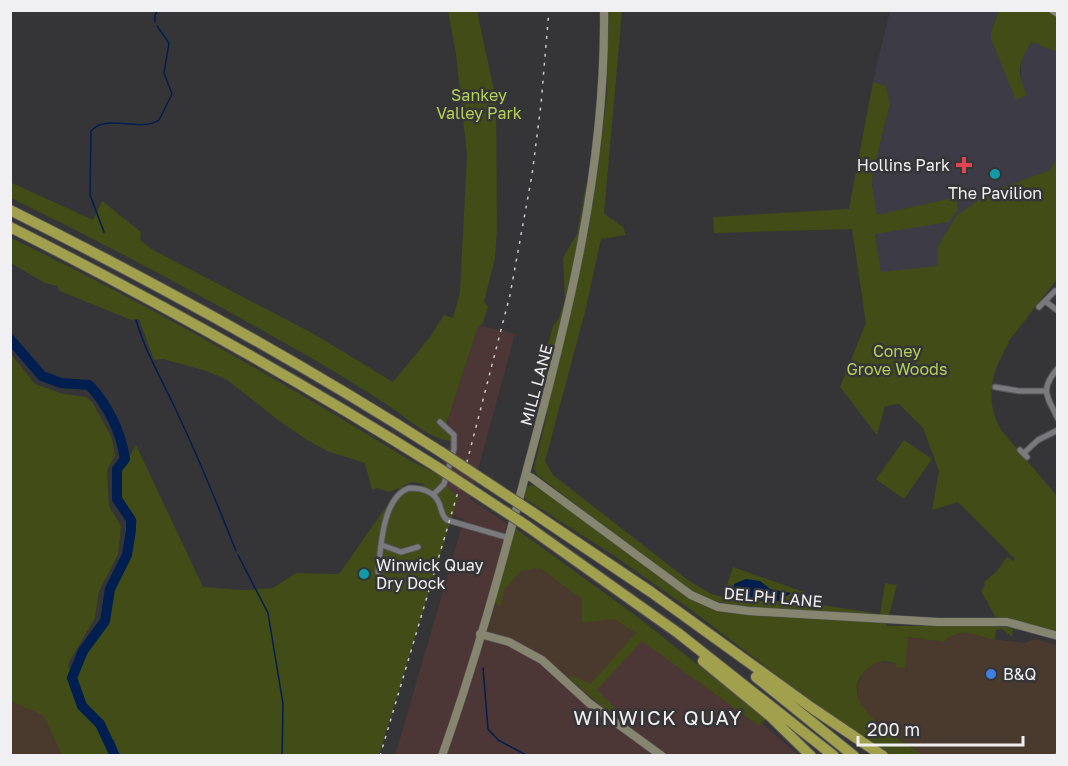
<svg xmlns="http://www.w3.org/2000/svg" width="1068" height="766" font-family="'Golos Text',sans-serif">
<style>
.commercial{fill:#493a2d}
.industrial{fill:#4c3736}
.built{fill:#3d3c46}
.green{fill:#414c17}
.water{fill:#001e50}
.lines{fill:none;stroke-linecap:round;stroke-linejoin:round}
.stream{stroke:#001e50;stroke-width:1.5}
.river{stroke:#001e50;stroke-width:10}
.street-casing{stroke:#545457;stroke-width:7}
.secondary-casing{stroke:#545457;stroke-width:9}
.highway-casing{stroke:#545457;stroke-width:12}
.street{stroke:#7a7a7e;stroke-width:5}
.secondary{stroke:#86856f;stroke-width:8}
.highway{stroke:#a1a04c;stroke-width:10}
.rail{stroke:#cacacd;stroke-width:1.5;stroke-dasharray:3 6;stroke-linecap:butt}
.highway-bridge-casing{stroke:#545457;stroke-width:12;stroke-linecap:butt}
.highway-bridge{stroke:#a1a04c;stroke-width:10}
.health-dot{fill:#e0444e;stroke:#353538;stroke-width:2}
.culture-dot{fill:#0f9aa8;stroke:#353538;stroke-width:2}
.shop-dot{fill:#3f7fe0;stroke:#353538;stroke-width:2}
.labels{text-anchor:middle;stroke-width:5;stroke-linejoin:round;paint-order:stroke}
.park-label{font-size:16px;fill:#b5d154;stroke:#353538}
.poi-label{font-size:16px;fill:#f0f0f2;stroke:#353538;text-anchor:start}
.street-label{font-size:16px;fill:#f0f0f2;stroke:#353538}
.quarter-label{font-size:20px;letter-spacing:1.5px;fill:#f0f0f2;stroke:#353538}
</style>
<rect width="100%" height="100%" fill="#353538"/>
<!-- commercial -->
<path class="commercial" d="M517 534 645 629 584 698 486 634Z
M970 632 984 638 1025 643 1034 639 1057 645V755H923L868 716 859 703 857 687 862 674 873 664 880 662 897 663 896 667 908 637 945 642 946 639 953 634Z
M10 701 45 715 64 755H11Z"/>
<!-- industrial -->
<path class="industrial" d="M479 325 515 334 470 499 508 524 503 539 514 542 486 634 521 647 584 697 645 629 756 718 798 755 395 756 464 519 444 512 434 492 450 444 448 417Z"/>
<!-- built -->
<path class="built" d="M890 11H999L991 31V39L1015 94 1021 83V57L1033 42 1057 52V161H1056L1050 170 990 192 941 310 887 318 875 234 877 215 872 185 873 172 890 103 886 86 873 82Z"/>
<!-- green -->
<path class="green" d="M448 11H477L496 100 497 229 495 258 484 302 488 307 483 323 478 327 446 425 452 430V441C428 439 409 419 389 406 367 391 343 377 320 363 219 305 116 249 11 198L10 182 93 220 102 201 141 232 140 240 153 250 314 334 393 382 430 337 444 315 453 318 460 292 467 155 456 54Z
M608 11H622L604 214 623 227 626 235 601 239 585 312 545 461 553 475 688 580 711 594 723 597 733 567 804 592 796 601 880 614 885 583 897 585 886 626H997L1013 628 1012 637 1002 629 996 630 995 640C975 637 967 626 946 639L945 642 908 637 905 667 896 668V663C885 660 875 661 866 670 832 703 900 739 923 755H891L836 720 694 612 613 555 524 498 527 486 535 485 552 495 692 599 711 608 733 612 728 604 706 599 681 584 537 475 534 468 547 415 544 397 557 352 547 349 553 326 559 318 565 299 563 258 577 234 586 184 597 174 607 95Z
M999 11H1048L1057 18V52L1032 42C1018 62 1016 72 1027 95L1016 100 991 39V31Z
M873 82 886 86 890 103 873 172 872 185 877 215 956 197 958 210 948 222 875 234 881 272 938 266 937 248 956 216 990 192 1050 170 1056 160 1057 161V279L1008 342 1009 343C991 371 984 400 1001 430L1057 496V633L996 618 981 591 985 585 984 582 997 571 1007 557 1013 561 1015 559 958 502 932 510 939 471 923 428 899 404 885 406 877 435 840 387 866 323 852 229 714 233 713 217 849 209Z
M11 238C148 304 281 381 411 461 421 467 433 471 444 477V484L458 497 379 755H119L114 739 108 746 110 751H116L117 755H62L44 716 11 701 10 353 35 384 63 394 86 397 92 402 112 438 115 456 107 470 109 506 121 526 118 555 99 591 95 618 68 664 74 690 98 728 107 727 86 703 76 678 89 649 108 623 114 588 131 556 137 521 121 498 122 469 136 445 203 587 243 590 273 588 296 573 339 574 400 487 426 485C408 478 404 487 389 492L377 488 372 490 365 463 327 451 309 441 282 423 226 379 206 371 163 359 154 360 139 319 131 320 60 291 57 286 45 283 11 263Z
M904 440 932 459 904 499 876 479Z
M515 528 639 618 766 719 759 726 642 641 597 690 615 708 610 713 569 678 571 675 590 684 636 633 614 619 582 623V599L540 568 521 571 504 590 500 607 495 602Z"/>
<!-- water -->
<path class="water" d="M746 579 760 581 770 589 791 593 779 601 741 600 733 592 734 584Z"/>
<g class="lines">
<!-- stream -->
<path class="stream" d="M155 22V15L158 10
M104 232 90 195 91 131C107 113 140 133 159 120L172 94 164 73 169 43 157 26
M136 320C145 351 161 378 175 408 197 454 217 503 236 551
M238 555 268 613 283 704 282 756
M483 668 488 729 498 740 528 756"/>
<!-- river -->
<path class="river" d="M10 339 42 376 61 383 89 385C108 405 121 432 125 459L117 469V499L131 520V530L127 555 110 589 105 621 83 651 72 678 82 706 100 724 115 756"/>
<!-- street casing -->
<g class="street-casing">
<path id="street" d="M1045 301 1058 311
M1039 307 1055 291
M1058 368C1039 390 1047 396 1058 419
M995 387 1019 391H1045
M1020 450 1027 457
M1024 453 1038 440 1058 430
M433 495 444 484 454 449V435L440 422
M382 545 401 552 418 547
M378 572C381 547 382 498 409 488 420 488 434 491 439 503 442 510 441 515 447 520L509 538
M1057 756 1058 755"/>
</g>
<!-- secondary casing -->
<g class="secondary-casing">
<path id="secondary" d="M1053 10 1058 13
M526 475 532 478 691 595 718 607 749 611 938 622H1007L1058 636
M480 634 509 642 542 660 589 703 662 756
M442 756C475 663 501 568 526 473 567 322 606 169 604 10"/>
</g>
<!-- highway casing -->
<g class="highway-casing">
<path id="highway" d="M10 210C158 284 302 363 441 452
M10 227C157 301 298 380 437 467
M532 512 651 592 812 708 883 756
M527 526 678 633 834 756
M703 661 770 716 811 756
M756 677 854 756"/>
</g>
<!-- street -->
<use href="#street" class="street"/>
<!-- secondary -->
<use href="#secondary" class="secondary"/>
<!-- highway -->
<use href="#highway" class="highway"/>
<!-- rail -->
<path class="rail" d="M380 756 468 458 510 295 532 175 541 104 549 10"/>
<!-- highway-bridge casing -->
<g class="highway-bridge-casing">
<path id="highway-bridge" d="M441 452 532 512
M437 467 527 526"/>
</g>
<!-- highway-bridge -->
<use href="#highway-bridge" class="highway-bridge"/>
</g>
<!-- markers -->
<path class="health-dot" d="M961 156h6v6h6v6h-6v6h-6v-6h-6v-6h6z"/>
<g class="culture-dot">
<circle cx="995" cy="174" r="6"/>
<circle cx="364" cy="574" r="6"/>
</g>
<circle class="shop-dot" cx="991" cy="674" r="6"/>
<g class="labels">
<!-- park labels -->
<g class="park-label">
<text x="479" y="101">Sankey<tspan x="479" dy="18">Valley Park</tspan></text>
<text x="897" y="357">Coney<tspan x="897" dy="18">Grove Woods</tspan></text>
</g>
<!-- poi labels -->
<g class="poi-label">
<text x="950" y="171" text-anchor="end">Hollins Park</text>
<text x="995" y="199" text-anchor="middle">The Pavilion</text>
<text x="376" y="571">Winwick Quay<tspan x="376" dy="18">Dry Dock</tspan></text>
<text x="1003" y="680">B&amp;Q</text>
</g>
<!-- street labels -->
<g class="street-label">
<text transform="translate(536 385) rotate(-75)" y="6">MILL LANE</text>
<text transform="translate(773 597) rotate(5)" y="6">DELPH LANE</text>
</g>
<!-- quarter labels -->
<g class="quarter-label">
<text x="658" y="725">WINWICK QUAY</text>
</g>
</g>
<!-- border -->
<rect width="1068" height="766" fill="none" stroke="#f0f0f2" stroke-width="24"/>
<!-- scale -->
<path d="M858 736v9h165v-9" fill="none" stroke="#f0f0f2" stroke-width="3"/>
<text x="867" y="736" font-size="18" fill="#f0f0f2" stroke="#353538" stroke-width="4.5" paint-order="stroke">200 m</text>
</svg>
